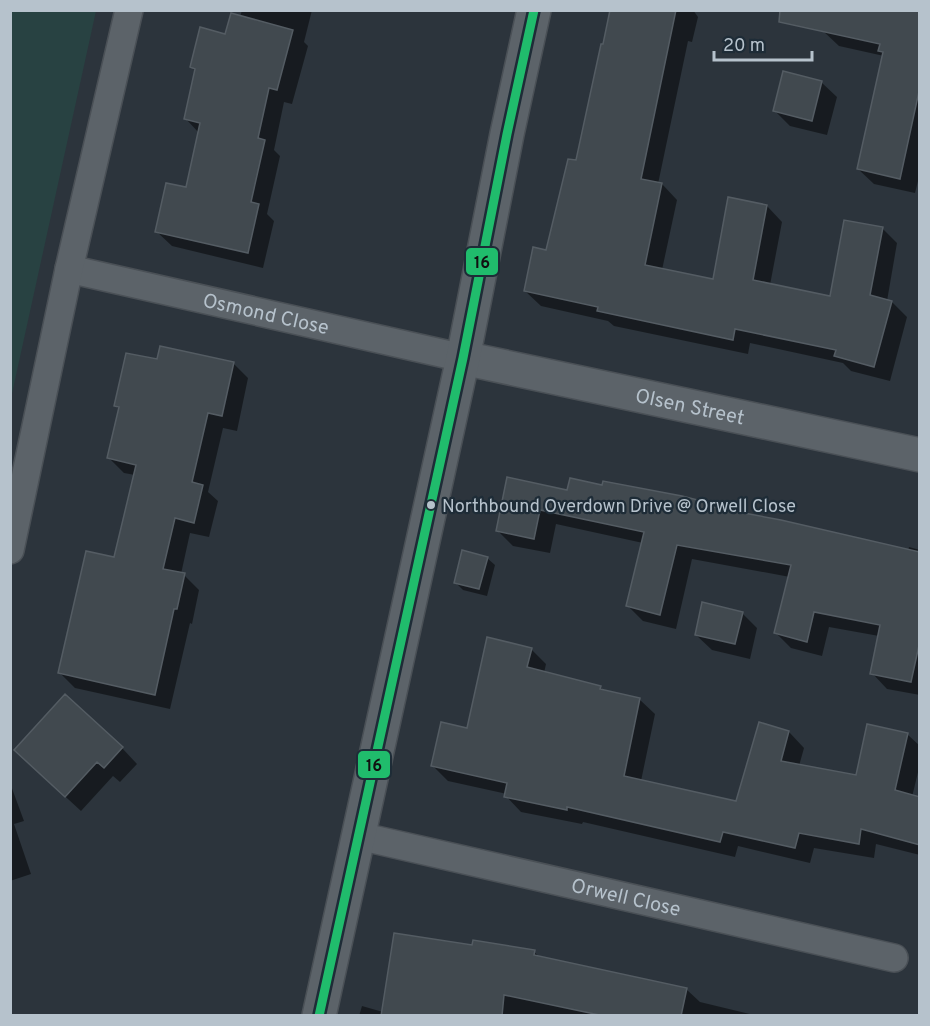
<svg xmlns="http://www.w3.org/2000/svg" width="930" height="1026" font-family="Overpass,sans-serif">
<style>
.green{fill:#284242}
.shadow{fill:#0007}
.building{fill:#41494f;stroke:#545c63;stroke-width:1.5}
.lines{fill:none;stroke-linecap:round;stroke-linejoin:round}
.minor-casing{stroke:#4a5056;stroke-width:30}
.tertiary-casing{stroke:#4a5056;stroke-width:36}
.minor{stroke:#5c6369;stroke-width:27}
.tertiary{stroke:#5c6369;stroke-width:33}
.bus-1-casing{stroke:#1e2c37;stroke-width:14}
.bus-1{stroke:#20bc6c;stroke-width:9}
.bus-dot{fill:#b6c2cc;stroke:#1e2c37;stroke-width:2}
.labels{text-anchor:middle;stroke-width:4.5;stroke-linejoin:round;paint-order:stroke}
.bus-label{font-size:18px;fill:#b6c2cc;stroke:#1e2c37;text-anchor:start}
.street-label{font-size:20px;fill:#b6c2cc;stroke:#1e2c37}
.line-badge{stroke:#1e2c37;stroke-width:2}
.pale-badge-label{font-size:16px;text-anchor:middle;font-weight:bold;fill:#111}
</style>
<rect width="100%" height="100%" fill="#2c343c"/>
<!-- green -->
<path class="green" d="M11 10 96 11 11 398 10 11Z"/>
<!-- shadow -->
<path class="shadow" d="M242 10H312L304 42 308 46 292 104 284 102 274 150 280 156 267 214 274 221 263 268 172 246 156 231 187 189 199 133 186 119 196 72 191 67 226 36 240 17Z
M612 10H693L698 17 692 42 688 41 658 184H662L677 200 662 270 714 281 767 206 782 222 770 285 832 298 882 228 897 243 887 301 892 302 907 317 890 381 851 371 843 363 750 343 748 354 614 326 608 321 541 306 525 291 547 252 577 162Z
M920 10V173L915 193 874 184 858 169 884 56 839 46 823 31Z
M821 82 837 97 827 135 790 126 775 111Z
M158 361 233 363 248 378 237 431 223 428 208 492 218 501 209 537 190 533 181 574 184 575 199 590 192 624 190 623 170 709 75 688 60 673 115 559 135 475 124 473 109 458 120 410 116 406Z
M568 492 712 506 716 509 908 551 909 547 920 550V695L887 689 872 673 879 636 829 627 822 656 791 648 776 633 790 577 692 559 676 629 643 621 628 606 643 543 556 524 550 553 513 546 498 531Z
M487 558 495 565 487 596 463 590 455 582Z
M742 613 757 628 750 659 712 650 696 635Z
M531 649 546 664 544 673 600 687 604 691 639 699 655 714 641 781 737 803 789 732 804 748 799 766 857 777 907 734 920 746V764L912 797 920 799V855L876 844 874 858 814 848 810 863 738 846 735 857 583 822 582 824 521 812 506 796 507 794 448 781 433 766 468 730Z
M122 748 137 764 120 782 113 776 81 811 31 765Z
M10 783 24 821 14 824 31 874 10 881Z
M473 947 534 952 541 958 686 989 700 1002 758 1016H359L362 1006 383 1012Z"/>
<!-- building -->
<path class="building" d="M610 10H676L641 179 662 183 645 265 713 279 728 197 767 205 753 280 830 296 844 220 883 227 870 295 892 301 874 367 834 356 836 350 735 329 733 340 597 311 598 307 524 291 533 247 546 250 568 159 576 160 601 44H603Z
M780 10H920V87L900 179 857 169 883 52 878 51 880 44 779 22Z
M231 13 293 30 277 90 269 88 258 138 265 140 251 202 259 204 248 253 155 232 166 183 186 187 200 123 184 119 195 69 190 67 200 27 225 34Z
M783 71 822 81 812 121 773 111Z
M160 346 234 362 222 416 208 413 192 482 203 485 194 523 175 518 163 569 185 573 177 609H174L155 695 58 673 86 551 114 557 136 465 107 458 119 407 114 406 126 353 157 359Z
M507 477 567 490 570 478 602 485 603 481 682 496 713 504 712 507 781 520 920 552V641L911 682 870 674 880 625 814 612 807 642 774 633 791 565 677 545 660 615 626 606 644 532 540 510 534 539 496 531Z
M462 550 488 557 479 589 454 583Z
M702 602 743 612 735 644 695 635Z
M487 637 532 648 527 667 601 686 600 689 640 698 624 776 736 801 759 722 789 731 781 761 856 775 867 724 908 733 895 790 920 797V845L861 829 859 844 799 833 795 848 723 832 720 842 567 807V810L504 797 507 783 431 766 441 722 467 728Z
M65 694 123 747 104 768 97 762 65 797 14 750Z
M394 933 472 945 473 940 535 950 534 955 687 988 681 1016H604L504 995 502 1016H381Z"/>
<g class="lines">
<!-- minor casing -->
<g class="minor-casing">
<g id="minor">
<path id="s1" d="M69 269 463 358"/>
<path d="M10 550 69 269 129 10"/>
<path id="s2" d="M359 836 894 958"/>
</g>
</g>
<!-- tertiary casing -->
<g class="tertiary-casing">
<g id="tertiary">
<path id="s3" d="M463 358 920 455"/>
<path d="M319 1016 463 358 507 134 534 10"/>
</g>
</g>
<!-- minor -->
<use href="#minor" class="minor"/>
<!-- tertiary -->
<use href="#tertiary" class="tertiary"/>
<!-- bus-1 casing -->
<g class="bus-1-casing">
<path id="bus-1" d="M319 1016 463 358 507 134 534 10"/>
</g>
<!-- bus-1 -->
<use href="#bus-1" class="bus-1"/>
</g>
<!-- markers -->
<circle class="bus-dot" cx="431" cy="505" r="5"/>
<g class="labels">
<!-- bus labels -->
<g class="bus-label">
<text x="442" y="512">Northbound Overdown Drive @ Orwell Close</text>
</g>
<!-- street labels -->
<g class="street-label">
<text dy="7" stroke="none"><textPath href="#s1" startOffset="202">Osmond Close</textPath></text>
<text dy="7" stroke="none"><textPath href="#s3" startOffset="232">Olsen Street</textPath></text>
<text dy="7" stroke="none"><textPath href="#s2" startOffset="274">Orwell Close</textPath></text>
</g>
</g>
<g class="line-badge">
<rect x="465" y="247" width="34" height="29" rx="6" fill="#20bc6c"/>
<rect x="357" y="750" width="34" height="29" rx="6" fill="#20bc6c"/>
</g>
<g class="pale-badge-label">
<text x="482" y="268">16</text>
<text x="374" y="771">16</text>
</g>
<!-- border -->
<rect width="930" height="1026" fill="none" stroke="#b6c2cc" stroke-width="24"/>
<!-- scale -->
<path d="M714 51v9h98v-9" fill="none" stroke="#b6c2cc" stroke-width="3"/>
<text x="723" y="51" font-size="18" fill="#b6c2cc" stroke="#1e2c37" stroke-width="4.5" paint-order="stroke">20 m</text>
</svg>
